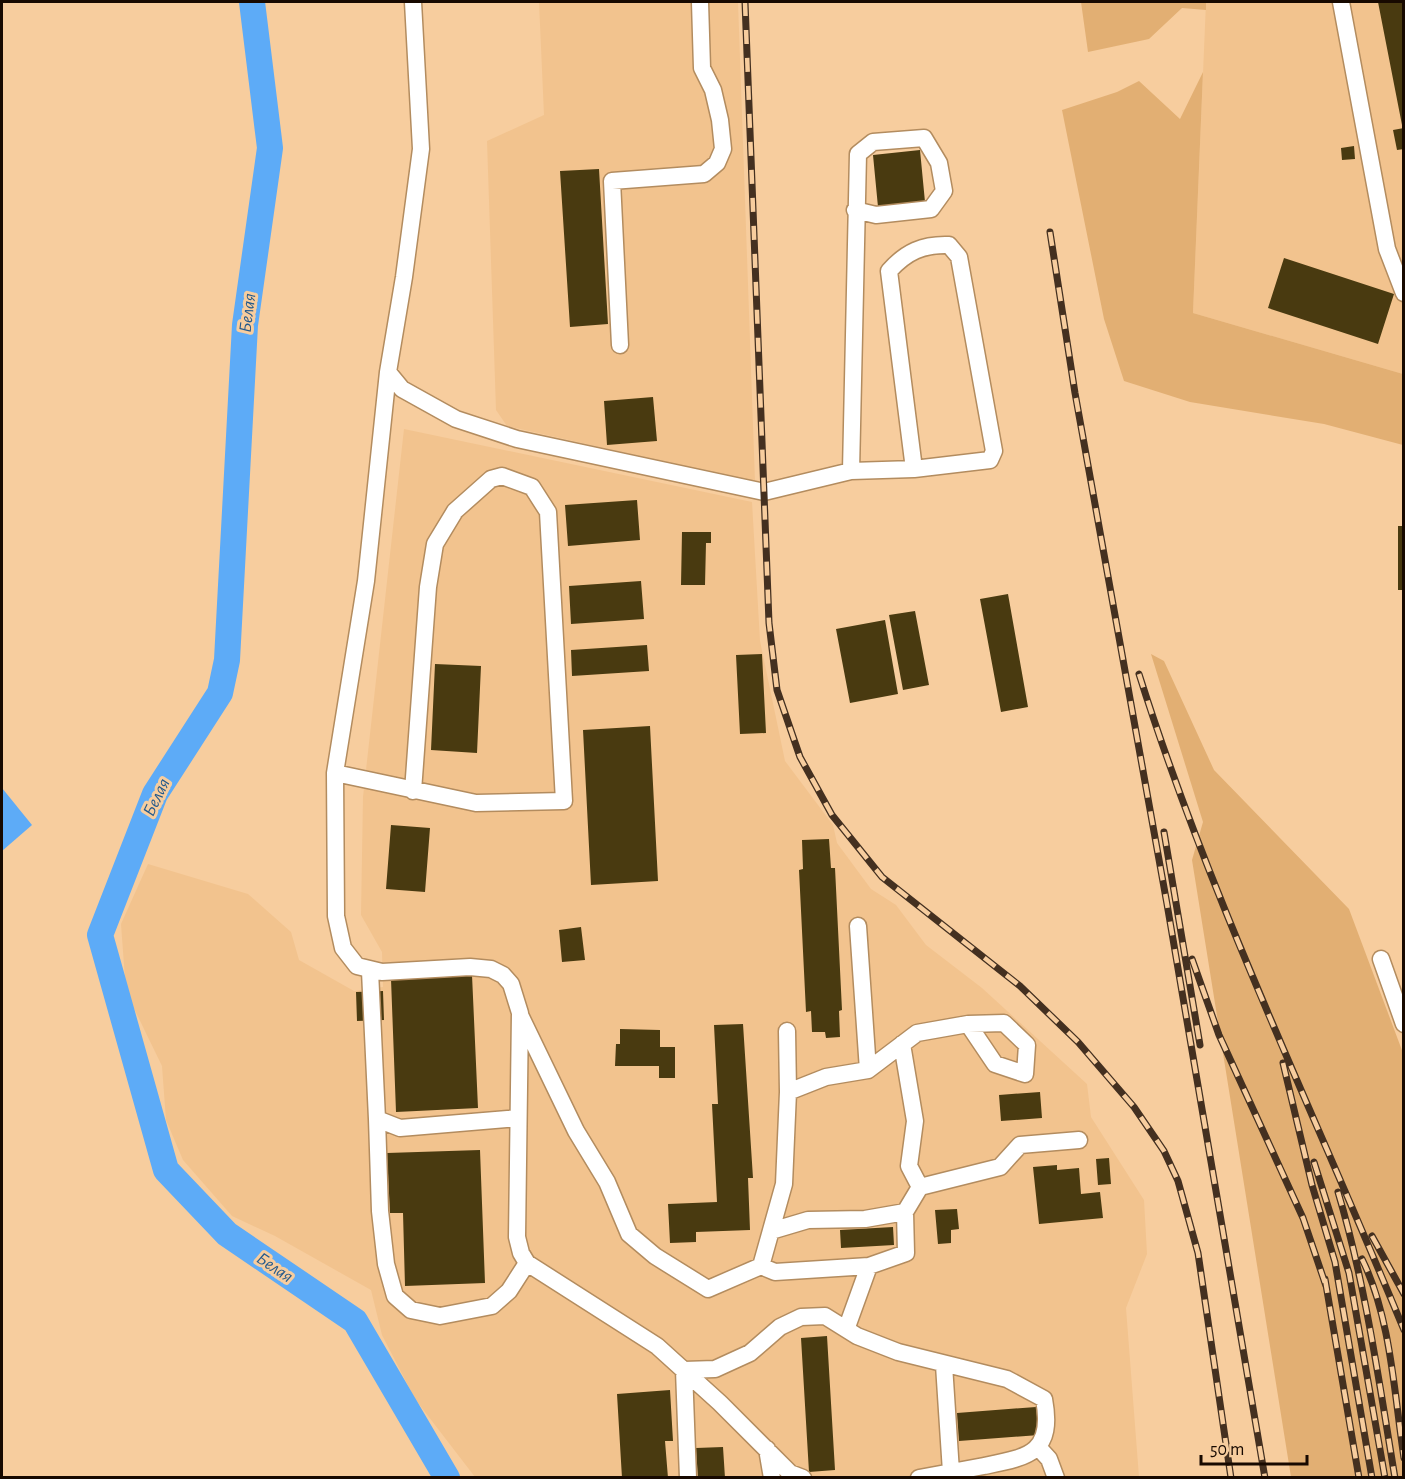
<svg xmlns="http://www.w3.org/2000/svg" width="1405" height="1479" font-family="'Alegreya Sans',sans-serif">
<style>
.built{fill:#f2c38e}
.green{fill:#e2af73}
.water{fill:#5dabf7}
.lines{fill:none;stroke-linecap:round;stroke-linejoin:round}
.river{stroke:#5dabf7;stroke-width:26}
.building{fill:#493a10}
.minor-casing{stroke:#b38c5f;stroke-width:19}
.minor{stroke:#fff;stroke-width:16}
.rail-casing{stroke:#443020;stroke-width:7}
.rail{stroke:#f7cd9e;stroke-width:4.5;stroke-dasharray:14;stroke-linecap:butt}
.labels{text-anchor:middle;stroke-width:6;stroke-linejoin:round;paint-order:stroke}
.water-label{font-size:18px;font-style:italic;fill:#24598b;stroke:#f7cd9e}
</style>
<rect width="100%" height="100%" fill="#f7cd9e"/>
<!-- built -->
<path class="built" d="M539 2H738L755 482 507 426 496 410 487 141 544 115Z
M1206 2H1403V374L1193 313Z
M404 429 752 502 760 641 785 761 833 825 837 843 871 889 896 905 926 945 982 988 1087 1084 1091 1117 1144 1200 1147 1254 1126 1308 1139 1477H475L415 1399 382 1335 371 1290 275 1236 232 1216 183 1160 166 1120 162 1066 126 992 121 924 148 864 248 894 291 932 299 960 354 991 383 987 382 952 361 915 363 797Z"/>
<!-- green -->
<path class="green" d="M1081 2H1206V10L1182 8 1149 39 1088 52Z
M1203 72 1193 313 1403 374V445L1324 424 1190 402 1124 381 1104 319 1062 110 1117 92 1139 81 1180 119Z
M1151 654 1164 661 1214 770 1349 909 1403 1053V1477H1291L1192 860 1203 822Z"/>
<!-- water -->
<path class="water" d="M2 788 32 825 2 851Z"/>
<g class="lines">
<!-- river -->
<path class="river" d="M252 2 270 148 245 325 227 660 220 693 155 794 100 935 166 1170 227 1234 355 1321 447 1478"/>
</g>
<!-- building -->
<path class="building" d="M1378 2H1404V125H1402Z
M1404 128V149L1397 150 1393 130Z
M1354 146 1355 159 1342 160 1341 148Z
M920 150 925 202 878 207 873 155Z
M599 169 608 324 570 327 560 171Z
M1284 258 1394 294 1378 344 1268 308Z
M653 397 657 441 607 445 604 401Z
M637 500 640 540 568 546 565 505Z
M1398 526H1404V590H1398Z
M682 532H711V543H706L705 585H681Z
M641 581 644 619 571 624 569 586Z
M1008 594 1028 707 1001 712 980 599Z
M915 611 929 685 903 690 889 615Z
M885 620 898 694 850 703 836 629Z
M647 645 649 671 572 676 571 650Z
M762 654 766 733 740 734 736 655Z
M435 664 481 666 477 753 431 750Z
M650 726 658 881 591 885 583 730Z
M391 825 430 828 425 892 386 889Z
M829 839 831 868H835L842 1010 839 1011 840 1037 826 1038 825 1032H812L811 1011 806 1012 799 870 803 869 802 840Z
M581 927 585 960 562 962 559 930Z
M472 975 478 1108 396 1112 391 979Z
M383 991 384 1020 357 1021 356 992Z
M743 1024 753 1178H748L750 1230 696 1232V1242L670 1243 668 1204 717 1202 712 1104H718L714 1025Z
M620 1029 660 1030V1047H675V1078H659V1066H615L616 1044H620Z
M1040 1092 1042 1118 1001 1121 999 1095Z
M480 1150 485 1283 405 1286 403 1213H390L387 1153Z
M1109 1158 1111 1184 1098 1185 1096 1159Z
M1057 1165V1170L1079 1168 1081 1194 1100 1192 1103 1218 1039 1224 1033 1167Z
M957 1209 959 1229 951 1230V1243L938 1244 935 1210Z
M893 1227 894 1245 841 1248 840 1230Z
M827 1336 835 1470 809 1472 801 1338Z
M670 1390 673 1441H665L668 1478H622L617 1394Z
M1036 1407 1039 1435 959 1441 957 1413Z
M723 1447 725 1478H698L696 1448Z"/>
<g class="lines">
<!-- minor casing -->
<g class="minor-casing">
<path id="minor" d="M413 2 421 149 404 277 388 372 366 581 335 773 336 916 343 948 357 966 382 972 470 967 491 969 503 975 511 984 520 1013 517 1237 521 1253 527 1263 657 1346 720 1403 790 1473 803 1478
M1341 2 1387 249 1404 293
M620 345 612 181 704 174 717 163 723 149 720 120 713 90 702 68 700 2
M388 372 402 389 456 419 517 439 764 492 851 471 914 469 990 460 994 451 959 257 949 245C923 244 906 252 889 271L914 469
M851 471 858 154 873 142 924 138 939 163 944 191 931 209 876 215 855 210
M335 773 476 803 564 801 548 512 532 487 502 476 491 479 455 511 435 544 428 587 413 791
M858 926 868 1070
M1381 959 1404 1024
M370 971 377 1119 400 1128 518 1118
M521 1017 576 1131 607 1182 629 1234 655 1256 708 1289 761 1266 784 1184 788 1092 787 1031
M902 1044 915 1121 909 1166 920 1187
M788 1092 826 1077 868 1070 917 1033 968 1024 1004 1023 1027 1045 1025 1074 995 1064 968 1024
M377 1119 380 1211 386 1264 395 1296 411 1310 440 1316 492 1306 509 1291 527 1263
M771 1231 808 1220 865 1219 905 1212 920 1187 1000 1167 1020 1145 1079 1140
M761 1266 775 1272 869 1266 906 1253 905 1212
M847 1327 869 1266
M944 1365 951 1472
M684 1370 715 1369 750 1353 780 1327 801 1317 825 1316 857 1336 898 1352 1007 1379 1044 1399C1054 1453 1029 1457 984 1466 962 1470 941 1474 919 1478
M684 1370 688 1478
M1038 1447 1049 1459 1056 1478
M767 1449 772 1478"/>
</g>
<!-- minor -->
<use href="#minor" class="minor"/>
<!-- rail casing -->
<g class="rail-casing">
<path id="rail" d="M745 2 769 623 777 690 800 757 832 815 882 877 1020 986 1078 1042 1134 1107 1164 1151 1178 1181 1198 1253 1231 1478
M1050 232 1075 393 1167 904 1265 1478
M1139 674C1210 899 1314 1112 1404 1330
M1164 832 1200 1045
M1192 959 1219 1035 1303 1218 1326 1286
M1283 1063 1312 1185 1335 1262 1372 1478
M1314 1162 1349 1273 1385 1478
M1338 1192C1366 1286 1379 1382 1395 1478
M1372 1236 1404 1294
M1362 1259C1391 1318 1394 1393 1404 1458
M1325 1279 1359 1478"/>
</g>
<!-- rail -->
<use href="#rail" class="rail"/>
</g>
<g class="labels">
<!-- water labels -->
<g class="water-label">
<text transform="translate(247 313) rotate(-83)" y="6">Белая</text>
<text transform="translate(156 797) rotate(-64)" y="6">Белая</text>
<text transform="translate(275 1267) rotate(34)" y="6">Белая</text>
</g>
</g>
<!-- border -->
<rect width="1405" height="1479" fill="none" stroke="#170900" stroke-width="6"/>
<!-- scale -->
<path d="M1201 1455v9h106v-9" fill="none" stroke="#170900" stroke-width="3"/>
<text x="1210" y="1455" font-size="18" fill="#170900" stroke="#f7cd9e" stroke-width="4.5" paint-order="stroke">50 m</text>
</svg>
